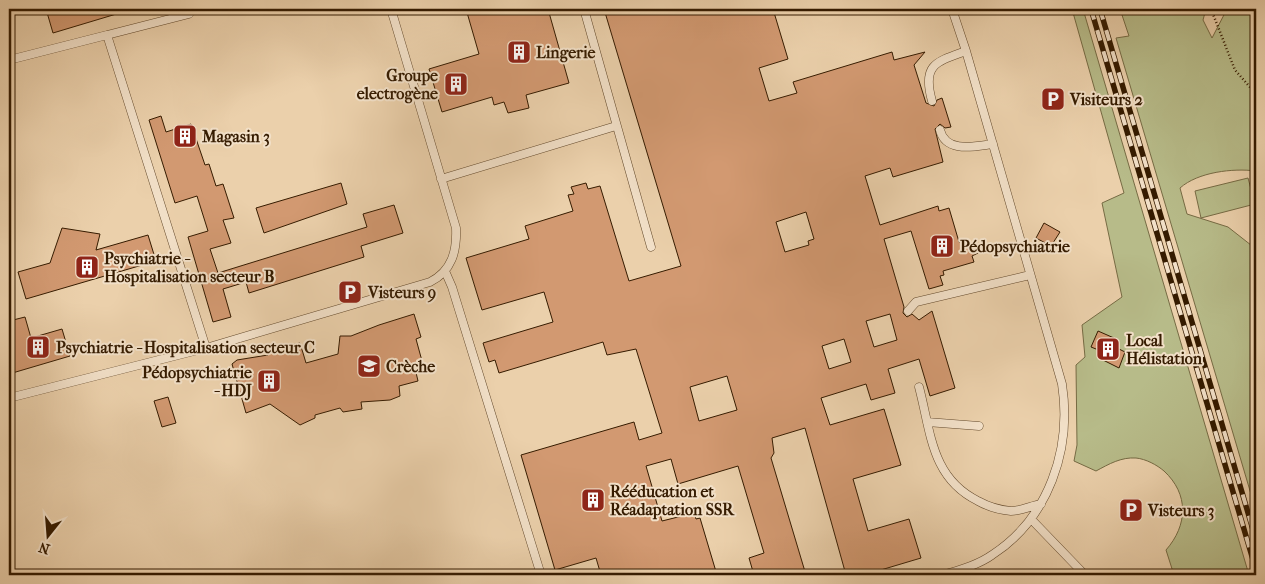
<svg xmlns="http://www.w3.org/2000/svg" width="1265" height="584" font-family="'IM FELL French Canon',serif">
<style>
.green{fill:#b7bb89;stroke:#766b44}
.building{fill:#d29971;stroke:#351b00;fill-rule:evenodd}
.lines{fill:none;stroke-linecap:round;stroke-linejoin:round}
.service-casing{stroke:#62482b;stroke-width:9}
.path{stroke:#351b00;stroke-width:2.5;stroke-dasharray:1 2.5;stroke-linecap:butt}
.service{stroke:#f2e0c8;stroke-width:8}
.rail-casing{stroke:#351b00;stroke-width:5.5}
.rail{stroke:#f2e0c8;stroke-width:4;stroke-dasharray:11;stroke-linecap:butt}
.labels{text-anchor:middle;stroke-width:4;stroke-linejoin:round;paint-order:stroke}
.poi-label{font-size:16px;font-weight:bold;fill:#351b00;stroke:#f2e0c8;text-anchor:start}
</style>
<rect width="100%" height="100%" fill="#ebd0ab"/>
<filter id="stains"><feTurbulence type="fractalNoise" baseFrequency=".004" numOctaves="4"/><feColorMatrix values="0 0 0 0 .2 0 0 0 0 .09 0 0 0 0 .02 0 0 0 .5 -.17"/></filter>
<radialGradient id="worn" r=".72"><stop offset=".6" stop-color="#630" stop-opacity="0"/><stop offset="1" stop-color="#630" stop-opacity=".3"/></radialGradient>
<!-- green -->
<path class="green" d="M1072 9H1083L1249 575H1174L1166 550C1188 525 1189 494 1164 471 1157 465 1146 459 1136 458 1121 457 1109 464 1096 471L1074 461 1077 445 1076 365 1085 357 1082 325 1122 297 1102 203 1124 193Z
M1120 9H1206L1203 20 1212 38 1227 9H1256V171C1233 168 1198 172 1180 188L1187 214 1228 227 1256 249V511L1116 38 1129 36Z
M1248 178 1255 204 1201 218 1195 191Z"/>
<!-- building -->
<path class="building" d="M46 9H122L123 12 53 33Z
M466 9H548L569 83 526 95 529 108 508 113 504 102 494 105 492 97 442 112 429 69 479 54Z
M604 9H773L788 59 759 68 769 101 797 93 793 82 892 52 894 60 925 52 914 65 926 103 934 106 937 100 942 98 951 127 945 128 940 124 935 129 943 162 893 177 890 168 865 176 880 225 938 206 939 211 949 208 959 242 982 251 972 256 974 262 943 271 944 275 940 276 943 285 929 289 911 231 884 239 904 307 903 313 907 317 912 314 919 320 932 311 955 388 930 396 919 359 888 369 895 393 871 400 866 384 821 398 830 425 884 409 901 465 853 479 868 531 909 519 921 558 864 575H846L805 428 772 438 774 453 771 458 806 575H754L749 558 764 553 738 466 678 484 671 459 646 466 662 521 694 513 696 519 700 518 717 575H601L596 558 555 570 521 455 634 422 639 440 662 433 636 349 607 355 603 342 499 373 495 360 489 362 483 343 553 322 544 292 482 310 466 258 529 239 525 226 573 211 568 195 574 194 571 187 586 183 588 189 600 186 629 281 681 266ZM806 212 814 239 808 241 809 245 785 252 776 222ZM890 314 897 340 874 347 866 321ZM844 339 851 362 829 369 822 346ZM727 376 737 410 699 421 690 387Z
M161 116 166 132 191 124 205 165 209 164 216 186 223 184 234 218 223 220 231 243 210 249 218 273 367 227 363 214 394 205 403 233 361 246 364 257 249 293 246 282 223 289 231 317 213 322 188 237 208 231 197 196 175 203 149 120Z
M341 183 347 204 264 233 256 208Z
M1044 223 1060 232 1051 246 1036 238Z
M62 228 100 234 96 250 148 235 156 261 26 299 18 272 50 263Z
M414 314 421 337 416 339 422 361 414 364 418 381 399 386 400 396 390 400 361 402 362 409 343 412 340 408 315 415V418L300 425 270 404 246 413 232 364 237 360 268 355 267 352 276 348 300 343 306 363 338 354 340 336H351L379 325Z
M25 317 31 338 62 329 70 356 9 374V321Z
M1098 331 1114 338 1111 345 1125 352 1119 368 1103 360 1106 353 1091 347Z
M168 397 176 423 162 427 154 401Z"/>
<g class="lines">
<!-- service casing -->
<g class="service-casing">
<path id="service" d="M584 9 651 247
M189 14 107 35 206 348
M9 60 107 35
M932 101C922 65 935 62 966 51
M940 130C946 154 976 146 993 144
M441 179 616 126
M445 271 452 287 541 575
M908 311 916 302 1030 275
M919 387C931 432 931 478 978 501 987 506 999 510 1011 511 1020 511 1031 506 1041 504
M9 398 206 348 430 282C452 271 457 251 456 228L391 9
M927 422 979 426
M1031 519 1085 575
M943 575C959 570 978 565 992 555 1049 518 1072 449 1062 384L966 51 952 9"/>
</g>
<!-- path -->
<path class="path" d="M1211 9 1235 70 1256 94
M1256 140V142
M1252 211 1256 213"/>
<!-- service -->
<use href="#service" class="service"/>
<!-- rail casing -->
<g class="rail-casing">
<path id="rail" d="M1091 9 1256 570
M1100 9 1256 540"/>
</g>
<!-- rail -->
<use href="#rail" class="rail"/>
</g>
<!-- icons -->
<defs>
<g id="building-square" transform="scale(1.25)"><rect x="-9" y="-9" width="18" height="18" rx="4" fill="#8f2418" stroke="#f2e0c8"/><path d="M-4-6H4V6H1V3H-1V6H-4ZM-2.5-4.3h1.7v1.8h-1.7ZM.8-4.3h1.7v1.8H.8ZM-2.5-1h1.7V.8h-1.7ZM.8-1h1.7V.8H.8Z" fill="#fff"/></g>
<g id="parking-square" transform="scale(1.25)"><rect x="-9" y="-9" width="18" height="18" rx="4" fill="#8f2418" stroke="#f2e0c8"/><path d="M-3.5-5.5H1a3.5 3.5 0 0 1 0 7H-1V5.5H-3.5ZM-1-3.4V-.6H.8a1.4 1.4 0 0 0 0-2.8Z" fill="#fff"/></g>
<g id="school-square" transform="scale(1.25)"><rect x="-9" y="-9" width="18" height="18" rx="4" fill="#8f2418" stroke="#f2e0c8"/><path d="M0-5L7-2L0 1L-7-2ZM-4 1L0 2.5L4 1V4Q0 6-4 4Z" fill="#fff"/></g>
</defs>
<g fill-rule="evenodd">
<use href="#building-square" x="519" y="52"/>
<use href="#building-square" x="456" y="84"/>
<use href="#parking-square" x="1053" y="99"/>
<use href="#building-square" x="185" y="136"/>
<use href="#building-square" x="942" y="246"/>
<use href="#building-square" x="87" y="267"/>
<use href="#parking-square" x="350" y="292"/>
<use href="#building-square" x="38" y="347"/>
<use href="#building-square" x="1108" y="349"/>
<use href="#school-square" x="369" y="366"/>
<use href="#building-square" x="269" y="381"/>
<use href="#building-square" x="593" y="500"/>
<use href="#parking-square" x="1131" y="510"/>
</g>
<g class="labels">
<!-- poi labels -->
<g class="poi-label">
<text x="536" y="58">Lingerie</text>
<text x="438" y="81" text-anchor="end">Groupe<tspan x="438" dy="18">electrogène</tspan></text>
<text x="1070" y="105">Visiteurs 2</text>
<text x="202" y="142">Magasin 3</text>
<text x="960" y="252">Pédopsychiatrie</text>
<text x="104" y="264">Psychiatrie -<tspan x="104" dy="18">Hospitalisation secteur B</tspan></text>
<text x="368" y="298">Visteurs 9</text>
<text x="1126" y="346">Local<tspan x="1126" dy="18">Hélistation</tspan></text>
<text x="56" y="353">Psychiatrie - Hospitalisation secteur C</text>
<text x="386" y="372">Crèche</text>
<text x="252" y="378" text-anchor="end">Pédopsychiatrie<tspan x="252" dy="18">- HDJ</tspan></text>
<text x="610" y="497">Rééducation et<tspan x="610" dy="18">Réadaptation SSR</tspan></text>
<text x="1148" y="516">Visteurs 3</text>
</g>
</g>
<!-- margin -->
<rect width="1265" height="584" fill="none" stroke="#ebd0ab" stroke-width="30"/>
<rect x="10" y="10" width="1245" height="564" fill="none" stroke="#351b00" stroke-width="2.5"/>
<rect x="15" y="15" width="1235" height="554" fill="none" stroke="#351b00"/>
<!-- north arrow -->
<g transform="translate(48 536) rotate(197)" stroke="#f2e0c8" stroke-width="4" paint-order="stroke">
<path d="M0-4L9 19L0 12L-9 19Z" fill="#351b00"/>
<text y="-8" font-size="14" font-weight="bold" text-anchor="middle" fill="#351b00">N</text>
</g>
<rect width="100%" height="100%" filter="url(#stains)"/>
<rect width="100%" height="100%" fill="url(#worn)"/>
</svg>
